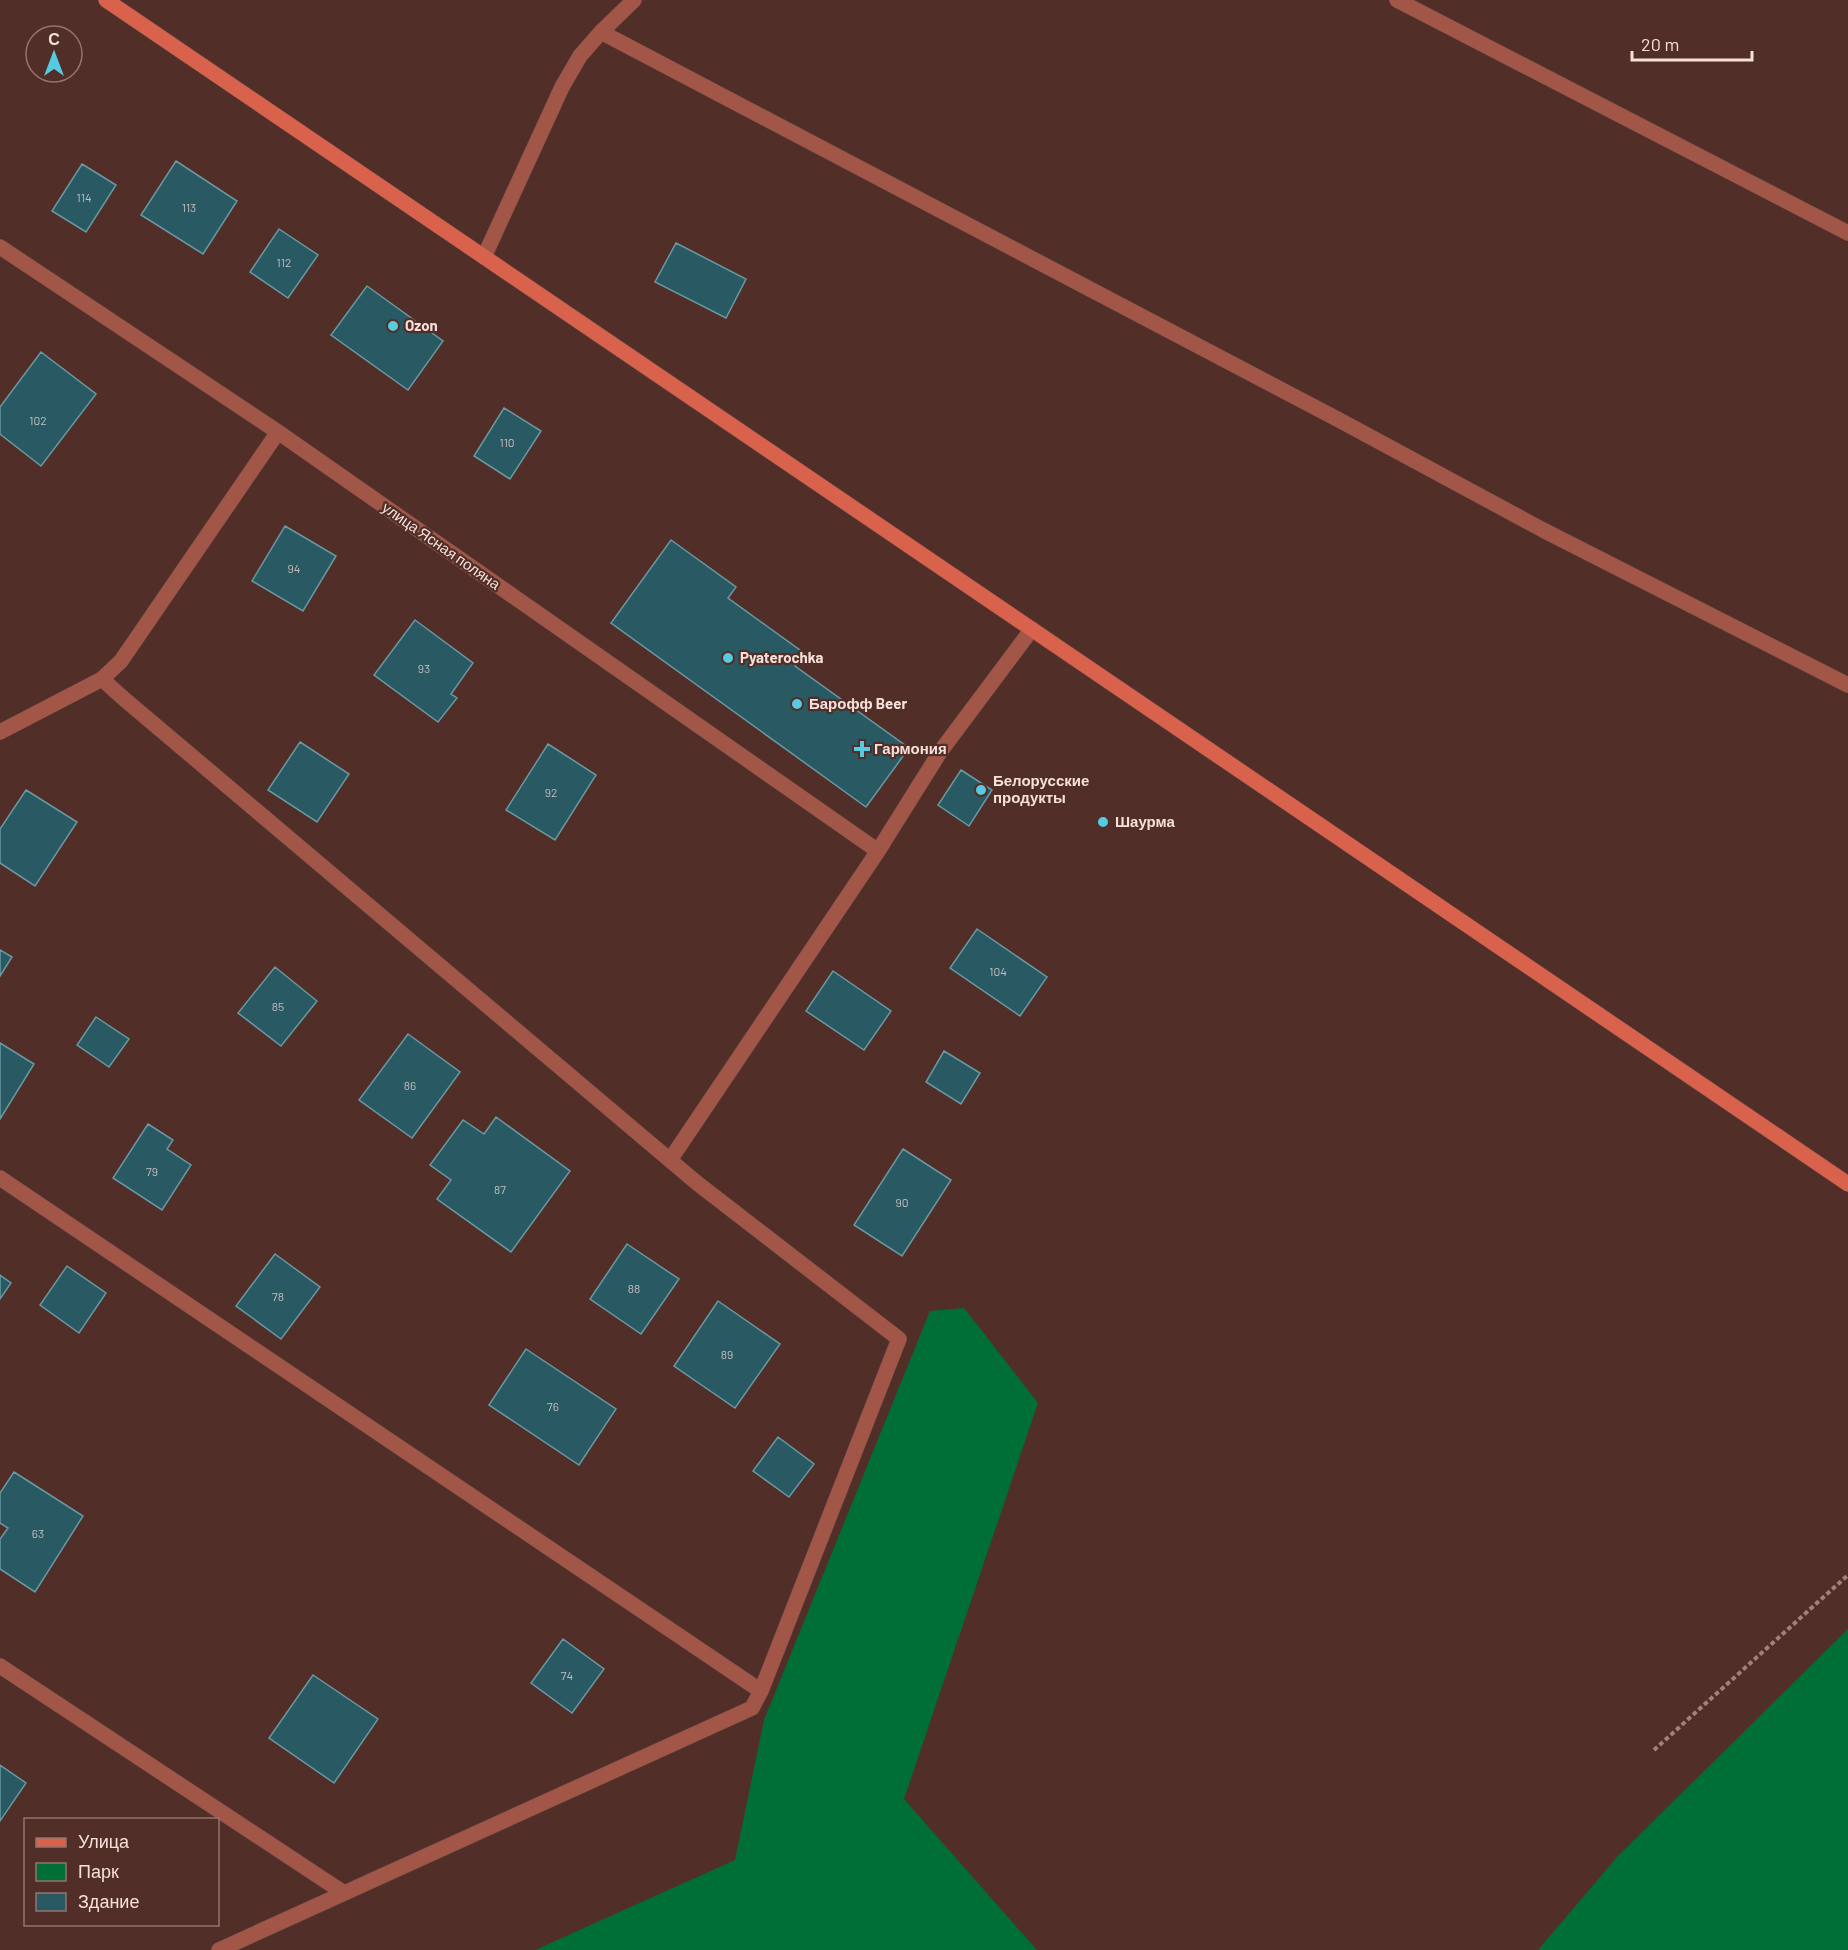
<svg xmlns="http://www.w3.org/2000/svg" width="1848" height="1950" font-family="Barlow,sans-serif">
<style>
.green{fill:#006f37}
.building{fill:#295962;stroke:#6999a3;stroke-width:1.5}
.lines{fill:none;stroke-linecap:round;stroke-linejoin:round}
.service-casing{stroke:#6c4a44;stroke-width:16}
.secondary-casing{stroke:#6c4a44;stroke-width:16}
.path{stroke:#a0827c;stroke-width:4;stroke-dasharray:4.5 3;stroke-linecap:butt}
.service{stroke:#a15648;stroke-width:15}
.secondary{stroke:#d9624d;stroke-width:15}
.poi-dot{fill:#55cae0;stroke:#512e27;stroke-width:2}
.labels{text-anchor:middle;stroke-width:4.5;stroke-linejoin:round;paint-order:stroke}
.number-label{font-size:12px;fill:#c4bebd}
.poi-label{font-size:15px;font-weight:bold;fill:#f7e0db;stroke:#512e27;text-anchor:start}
.street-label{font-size:15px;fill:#f7e0db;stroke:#512e27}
</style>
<rect width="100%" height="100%" fill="#512e27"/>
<!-- green -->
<path class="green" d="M964 1308 1038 1403 904 1799 1037 1950H535L735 1860 764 1720 930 1311Z
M1848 1629V1950H1538L1617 1857Z"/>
<!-- building -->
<path class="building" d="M176 161 237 201 203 254 141 215Z
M82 164 116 185 86 232 52 211Z
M279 229 318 255 288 298 250 272Z
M676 243 746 279 726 318 655 282Z
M367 286 443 341 408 390 331 335Z
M41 352 96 394 41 466 0 434V407Z
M504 408 541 431 510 479 474 456Z
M285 526 336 556 303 611 252 581Z
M671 540 736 587 728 598 804 653 795 666 909 748 866 807 611 623Z
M415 620 473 663 451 694 457 698 438 722 374 675Z
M300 742 349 774 317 822 268 790Z
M548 744 596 775 555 840 506 810Z
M961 770 992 790 969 826 938 805Z
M26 790 77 822 35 886 0 863V829Z
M977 929 1047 977 1020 1016 950 968Z
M0 950 12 957 0 976Z
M275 967 317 1001 281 1046 238 1013Z
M833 971 891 1011 864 1050 806 1011Z
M96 1017 129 1039 109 1067 77 1045Z
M408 1034 460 1072 412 1138 359 1100Z
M0 1043 34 1064 0 1119Z
M944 1051 980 1073 961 1104 926 1082Z
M496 1117 570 1171 511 1252 437 1199 451 1180 430 1165 463 1120 484 1134Z
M148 1124 173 1140 167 1149 191 1165 162 1210 113 1178Z
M903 1149 951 1180 902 1256 854 1225Z
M627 1244 679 1279 641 1334 590 1299Z
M275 1254 320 1287 281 1339 236 1306Z
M67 1266 106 1293 79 1333 40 1305Z
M0 1275 11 1283 0 1299Z
M718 1301 780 1344 735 1408 674 1366Z
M526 1349 616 1409 579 1465 489 1405Z
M778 1437 814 1464 789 1497 753 1471Z
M14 1472 83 1516 35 1592 0 1569V1539L8 1528 0 1523V1493Z
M563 1639 604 1669 572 1713 531 1683Z
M313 1675 378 1719 334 1783 269 1738Z
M0 1765 26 1783 0 1821Z"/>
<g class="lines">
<!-- service casing -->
<g class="service-casing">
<path id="service" d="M1397 0 1848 233
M601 32 1341 421 1543 530 1848 685
M0 247 278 432 878 851
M484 257 562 87 580 56 601 32 634 0
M102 679 123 698 697 1183 899 1339 761 1691 752 1708 219 1950
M0 732 102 679 121 661 278 432
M670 1160 878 851 940 752 1032 629
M0 1178 761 1691
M0 1666 344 1893"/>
</g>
<!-- secondary casing -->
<g class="secondary-casing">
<path id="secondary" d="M106 0 1848 1184"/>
</g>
<!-- path -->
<path class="path" d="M1654 1750 1848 1575"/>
<!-- service -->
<use href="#service" class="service"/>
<!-- secondary -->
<use href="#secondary" class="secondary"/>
</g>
<!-- markers -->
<g class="poi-dot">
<circle cx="393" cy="326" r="6"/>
<circle cx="728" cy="658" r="6"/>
<circle cx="797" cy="704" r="6"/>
<path d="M859 740h6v6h6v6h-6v6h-6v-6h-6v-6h6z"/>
<circle cx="981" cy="790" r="6"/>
<circle cx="1103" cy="822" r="6"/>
</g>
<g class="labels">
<!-- number labels -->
<g class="number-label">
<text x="84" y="202">114</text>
<text x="189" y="212">113</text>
<text x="284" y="267">112</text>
<text x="38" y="425">102</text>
<text x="507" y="447">110</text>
<text x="294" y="573">94</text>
<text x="424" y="673">93</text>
<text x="551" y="797">92</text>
<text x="998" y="976">104</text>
<text x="278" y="1011">85</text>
<text x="410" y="1090">86</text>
<text x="152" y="1176">79</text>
<text x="500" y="1194">87</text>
<text x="902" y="1207">90</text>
<text x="634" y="1293">88</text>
<text x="278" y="1301">78</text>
<text x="727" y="1359">89</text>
<text x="553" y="1411">76</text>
<text x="38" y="1538">63</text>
<text x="567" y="1680">74</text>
</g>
<!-- poi labels -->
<g class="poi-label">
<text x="405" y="331">Ozon</text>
<text x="740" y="663">Pyaterochka</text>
<text x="809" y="709">Барофф Beer</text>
<text x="874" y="754">Гармония</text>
<text x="993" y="786">Белорусские<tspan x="993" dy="17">продукты</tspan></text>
<text x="1115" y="827">Шаурма</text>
</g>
<!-- street labels -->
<g class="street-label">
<text transform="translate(441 546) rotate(35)" y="5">улица Ясная поляна</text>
</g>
</g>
<!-- legend -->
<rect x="24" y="1818" width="195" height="108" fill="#512e27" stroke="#93756f" stroke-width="1.5"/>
<rect x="36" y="1838" width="30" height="9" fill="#d9624d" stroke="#93756f" stroke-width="1.5"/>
<text x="78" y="1848" font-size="18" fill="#f7e0db">Улица</text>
<rect x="36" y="1863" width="30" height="18" fill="#006f37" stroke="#93756f" stroke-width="1.5"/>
<text x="78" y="1878" font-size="18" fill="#f7e0db">Парк</text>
<rect x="36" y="1893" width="30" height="18" fill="#295962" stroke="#93756f" stroke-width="1.5"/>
<text x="78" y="1908" font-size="18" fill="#f7e0db">Здание</text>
<!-- north arrow -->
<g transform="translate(54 54)"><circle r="28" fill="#512e27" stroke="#93756f" stroke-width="1.5"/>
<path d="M0-4.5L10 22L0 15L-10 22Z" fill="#55cae0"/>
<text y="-9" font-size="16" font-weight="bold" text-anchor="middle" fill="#f7e0db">С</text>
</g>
<!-- scale -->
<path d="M1632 51v9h120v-9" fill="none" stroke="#f7e0db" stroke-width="3"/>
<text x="1641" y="51" font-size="18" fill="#f7e0db" stroke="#512e27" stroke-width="4.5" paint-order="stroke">20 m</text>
</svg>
